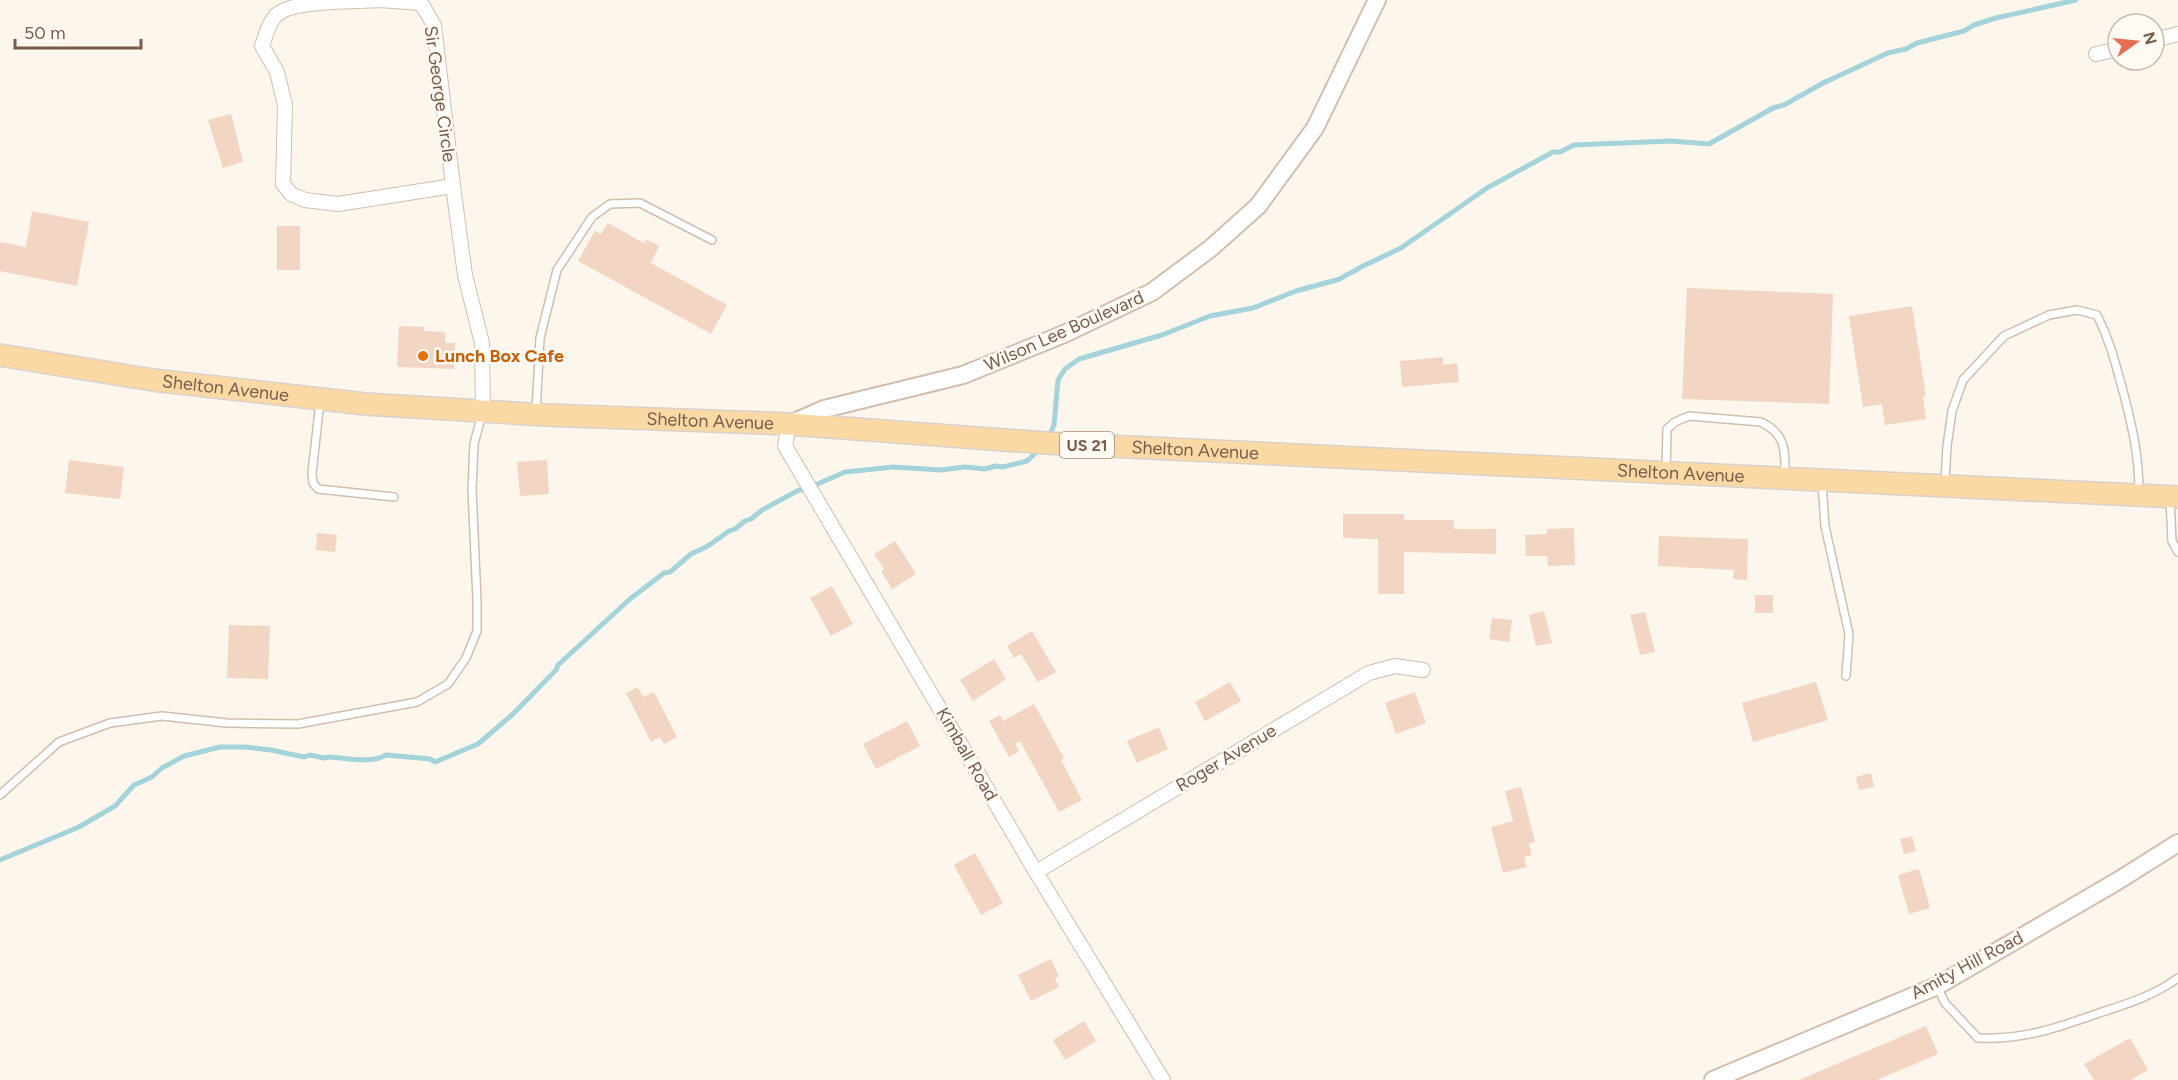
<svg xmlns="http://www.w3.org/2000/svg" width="2178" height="1080" font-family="Figtree,sans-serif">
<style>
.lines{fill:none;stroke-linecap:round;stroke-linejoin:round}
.stream{stroke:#a5d3da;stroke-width:5}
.building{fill:#f3d5c3}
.service-casing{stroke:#d1beb0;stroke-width:10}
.minor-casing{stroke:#d1beb0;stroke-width:16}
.tertiary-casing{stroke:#d1beb0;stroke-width:20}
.primary-casing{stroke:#dad1cd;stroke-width:24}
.service{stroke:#fff;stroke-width:7}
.minor{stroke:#fff;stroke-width:14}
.tertiary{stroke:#fff;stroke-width:16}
.primary{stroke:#fbd9a5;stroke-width:21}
.food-dot{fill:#e8710a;stroke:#fffaf3;stroke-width:2}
.labels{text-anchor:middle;stroke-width:5;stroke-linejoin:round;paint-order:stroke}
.shield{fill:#fffaf3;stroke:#a28b7f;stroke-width:1.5}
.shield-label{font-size:16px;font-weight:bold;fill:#7a5c4d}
.street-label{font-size:18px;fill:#7a5c4d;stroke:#fffaf3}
.food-label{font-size:18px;font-weight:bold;fill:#c56008;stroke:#fffaf3;text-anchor:start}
</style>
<rect width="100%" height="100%" fill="#fdf6ec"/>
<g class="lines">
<!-- stream -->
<path class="stream" d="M1048 439 1054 425 1058 380 1065 369 1079 359 1162 335 1210 316 1253 308 1296 291 1340 279C1346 274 1353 273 1359 268L1401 248 1487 188 1553 152H1560L1574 145 1671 141 1709 144 1773 108 1784 105 1823 83 1888 53 1906 49 1917 43 1964 31 1974 25 1996 18 2076 0
M0 860 79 827 115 806 134 785 152 777 162 768 184 756 220 747H245L271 750 304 757 310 755 324 758 329 757C347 758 370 764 386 755L430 759 435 762 478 744 513 714 556 670 558 665 630 599 664 573 670 572 691 554 708 546 729 531 735 529 745 521 751 519 762 510 799 490H804L845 472 893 467 941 470 965 467 985 469 996 466 1003 467 1027 461 1040 449"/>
</g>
<!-- building -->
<path class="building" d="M231 114 243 162 223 168 208 120Z
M32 211 89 222 77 286 0 271V242L26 247Z
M608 223 644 243 646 239 659 246 651 263 727 305 711 334 578 261 595 231 601 234Z
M277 226H300V270H277Z
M1687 288 1833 294 1829 404 1682 399Z
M1912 306 1926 396 1923 397 1926 419 1885 425 1882 404 1863 407 1849 316Z
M399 326 424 327V331L445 332V343H455L454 369 397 367Z
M1443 357V365L1457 363 1459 382 1402 387 1400 361Z
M69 460 124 467 120 499 65 493Z
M547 460 549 494 520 496 517 462Z
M1343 514H1404V520H1454V529H1496V554L1404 552V594H1378V539L1343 538Z
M1574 528 1575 565 1548 566 1547 556H1526L1525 535 1547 534V529Z
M317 533 337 535 335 552 316 550Z
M1659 536 1748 539 1747 580 1733 579 1734 570 1658 566Z
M895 541 916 574 892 589 881 571 884 569 874 554Z
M832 586 853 624 831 636 810 598Z
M1755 595H1773V613H1755Z
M1544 611 1552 643 1536 646 1529 615Z
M1645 612 1655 652 1640 655 1630 615Z
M1492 618 1512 620 1509 642 1489 639Z
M229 625 270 626 268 679 227 678Z
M1032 631 1056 672 1038 682 1021 654 1014 658 1007 646Z
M994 659 1006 679 973 701 960 680Z
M1230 682 1241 701 1205 721 1195 702Z
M1816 682 1828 720 1753 742 1742 703Z
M638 687 643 697 654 692 677 737 664 744 660 737 651 742 626 693Z
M1415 692 1426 723 1396 734 1385 703Z
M1034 704 1064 758 1061 760 1082 800 1059 812 1020 741 1015 744 1019 751 1009 757 989 721 1000 715 1003 721Z
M907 721 920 746 876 769 863 744Z
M1159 727 1168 749 1137 763 1127 741Z
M1871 773 1874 787 1859 790 1856 777Z
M1521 787 1535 842 1529 844 1532 855 1524 857 1527 867 1503 873 1491 827 1513 821 1505 791Z
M1912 836 1916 851 1904 854 1900 839Z
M975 853 1003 903 981 915 954 865Z
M1919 869 1930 908 1909 914 1898 875Z
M1051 959 1059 976 1055 979 1059 987 1031 1001 1018 975Z
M1084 1021 1096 1041 1065 1060 1053 1040Z
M1926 1026 1938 1054 1877 1080H1799Z
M2130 1038 2148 1070 2131 1080H2094L2084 1064Z"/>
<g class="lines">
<!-- service casing -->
<g class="service-casing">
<path id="service" d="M320 402 312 473 313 483 318 489 394 497
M536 412 540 338 557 270 592 217 610 204 640 203 712 240
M1666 470 1667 429 1675 422 1689 416 1761 422C1787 435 1785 451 1785 476
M1822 483 1825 526 1849 634 1846 676
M1945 483 1947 446 1952 411 1963 380 2004 336 2049 315 2077 310 2097 315C2110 341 2115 362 2123 391 2132 426 2139 455 2139 492
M2170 499 2172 541 2178 552
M0 795 59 742 110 723 162 716 227 723 298 724 417 702 448 684 466 658 477 631V600L472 489 474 444 482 414
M1937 986 1945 1003 1978 1038C2023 1040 2057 1028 2099 1013 2127 1004 2153 996 2178 978"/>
</g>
<!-- minor casing -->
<g class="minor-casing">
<path id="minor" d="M380 0 421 3 434 25 453 186 338 204 305 200 291 194 283 184 285 105 277 72 262 46C266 35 269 20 279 13 298 0 355 2 380 0Z
M2154 40 2178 34
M2096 54 2118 49
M453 186 465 275 482 343 483 411
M789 424 785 446 1036 872 1163 1080
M1036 872 1369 673 1395 666 1423 670"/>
</g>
<!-- tertiary casing -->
<g class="tertiary-casing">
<path id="tertiary" d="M790 424 824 409 963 375 1064 334 1152 292 1211 248 1258 206 1315 128 1377 0
M1713 1080 1937 986 2116 882 2178 843"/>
</g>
<!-- primary casing -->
<g class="primary-casing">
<g id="primary">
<path id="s1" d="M0 355 153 380 365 404 546 415 789 424 1046 443 2178 497"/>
</g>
</g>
<!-- service -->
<use href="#service" class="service"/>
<!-- minor -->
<use href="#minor" class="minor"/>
<!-- tertiary -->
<use href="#tertiary" class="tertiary"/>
<!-- primary -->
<use href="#primary" class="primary"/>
</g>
<!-- markers -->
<circle class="food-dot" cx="423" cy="356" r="6"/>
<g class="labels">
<!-- shield labels -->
<rect class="shield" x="1060" y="432" width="54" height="26" rx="4.5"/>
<g class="shield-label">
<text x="1087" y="451">US 21</text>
</g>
<!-- street labels -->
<g class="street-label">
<text transform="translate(440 94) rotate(82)" y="6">Sir George Circle</text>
<text transform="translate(1064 331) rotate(-24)" y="6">Wilson Lee Boulevard</text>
<text dy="6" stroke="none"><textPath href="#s1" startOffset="228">Shelton Avenue</textPath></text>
<text dy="6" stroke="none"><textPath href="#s1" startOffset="714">Shelton Avenue</textPath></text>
<text dy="6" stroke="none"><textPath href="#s1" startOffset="1200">Shelton Avenue</textPath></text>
<text dy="6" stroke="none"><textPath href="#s1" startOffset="1686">Shelton Avenue</textPath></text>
<text transform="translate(967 754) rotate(60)" y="6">Kimball Road</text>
<text transform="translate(1226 758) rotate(-31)" y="6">Roger Avenue</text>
<text transform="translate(1967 965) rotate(-28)" y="6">Amity Hill Road</text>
</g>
<!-- food labels -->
<g class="food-label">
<text x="435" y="362">Lunch Box Cafe</text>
</g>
</g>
<!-- north arrow -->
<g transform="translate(2136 42) rotate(75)"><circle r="28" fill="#fffaf3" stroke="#cabbb1" stroke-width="1.5"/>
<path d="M0-4.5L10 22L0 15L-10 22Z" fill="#e76f51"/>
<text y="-9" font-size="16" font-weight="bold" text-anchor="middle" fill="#7a5c4d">N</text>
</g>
<!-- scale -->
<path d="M15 39v9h126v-9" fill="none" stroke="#7a5c4d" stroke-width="3"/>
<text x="24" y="39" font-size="18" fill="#7a5c4d" stroke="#fffaf3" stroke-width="4.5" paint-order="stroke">50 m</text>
</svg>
